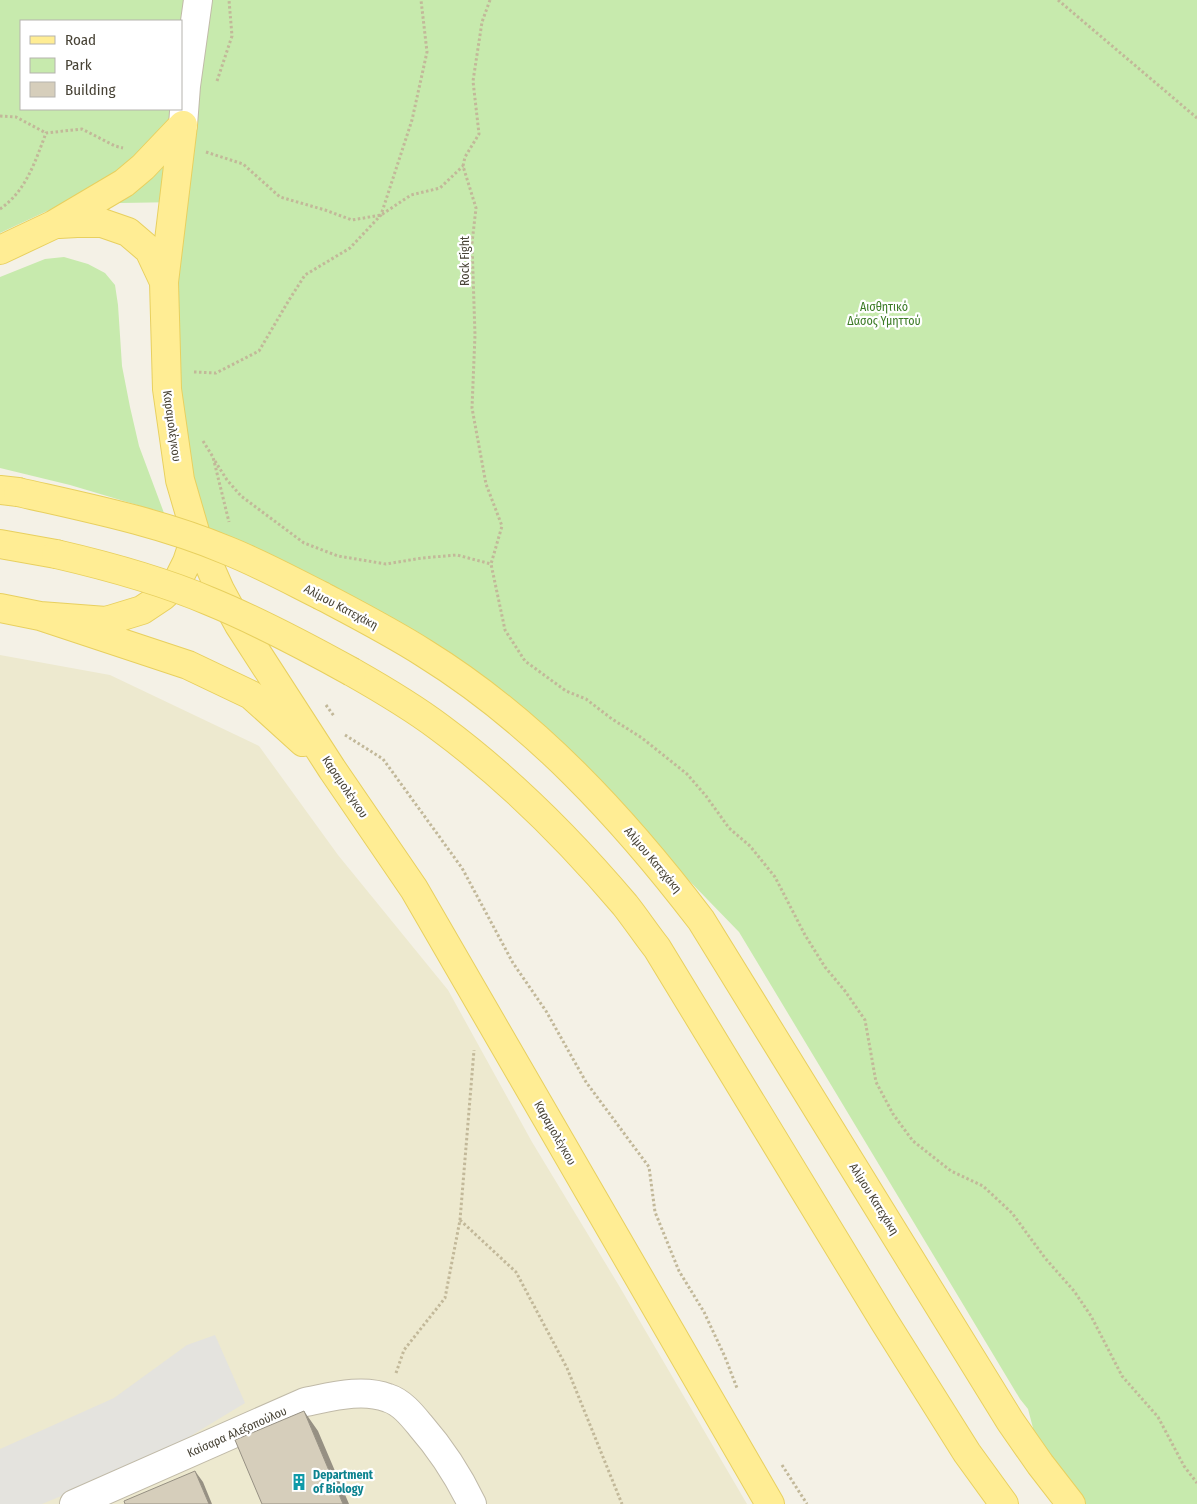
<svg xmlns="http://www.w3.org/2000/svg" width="1197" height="1504" font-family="'Fira Sans Condensed',sans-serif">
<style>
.education{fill:#ede9cf}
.green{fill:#c7eaad;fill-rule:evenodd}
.parking{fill:#e4e3de}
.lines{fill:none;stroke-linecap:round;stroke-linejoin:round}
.minor-casing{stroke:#c0baa8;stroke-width:30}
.major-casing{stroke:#e8d05f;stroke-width:30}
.path{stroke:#c2b899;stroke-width:3;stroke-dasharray:2.5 2.5;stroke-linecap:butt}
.minor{stroke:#fff;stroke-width:28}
.major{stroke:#ffed94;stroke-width:28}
.major-bridge-casing{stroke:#e8d05f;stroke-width:30;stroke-linecap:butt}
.major-bridge{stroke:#ffed94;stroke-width:28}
.shaded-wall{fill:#969083}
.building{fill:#d6cebb;stroke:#969083}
.labels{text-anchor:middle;stroke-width:4.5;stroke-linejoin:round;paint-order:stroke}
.street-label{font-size:12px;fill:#474235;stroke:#fff}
.park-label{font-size:12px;fill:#3c7b26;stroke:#fff}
.culture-label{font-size:12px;font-weight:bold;fill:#0d838f;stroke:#fff;text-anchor:start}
</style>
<rect width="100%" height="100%" fill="#f4f1e6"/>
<!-- education -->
<path class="education" d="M0 655 110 675 259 746 338 855 448 990 532 1142 618 1284 747 1504H0Z"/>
<!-- green -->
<path class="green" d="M0 0H1197V1504H1053L1028 1409 1020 1399 739 932 543 730 204 531 191 489 170 285 180 202 62 204 0 233ZM21 21H181V109H21Z
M64 257 88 264 105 273 115 285 118 305 122 366 130 407 139 446 164 513 70 485 0 468V277L45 259Z"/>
<!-- parking -->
<path class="parking" d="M215 1335 245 1403 156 1457 42 1504H0V1449L114 1398 187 1345Z"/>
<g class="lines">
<!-- minor casing -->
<g class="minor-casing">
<path id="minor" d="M183 125 186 86 198 0
M74 1504 305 1402C331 1397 362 1388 388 1398 401 1402 411 1414 420 1425 441 1449 458 1475 472 1504"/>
</g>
<!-- major casing -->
<g class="major-casing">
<path id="major" d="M183 125 164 282 167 389 180 480 196 535 220 590 239 625 332 769 414 889 770 1504
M59 224 77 223H102L128 232 149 250 164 282
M0 250 53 225 124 183 143 167 183 125
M0 490 18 492
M0 544 56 554
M322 596C356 614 391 632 424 653 534 721 623 818 701 920L1010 1421 1040 1464 1071 1504
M0 608 40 616 106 621 142 610 163 596 176 584 187 562 196 535
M40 616 188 665 251 695 303 742
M352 672C382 689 411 706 439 727 508 778 570 840 625 905 636 919 646 934 657 948L884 1321 967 1453 1004 1504"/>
</g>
<!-- path -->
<path class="path" d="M490 0 482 22 473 81 479 134 465 157 463 166 476 208 472 243 475 335 472 408 486 484 502 526 491 564 505 630 525 661 566 691 586 699 612 719 642 738 687 774 706 796 729 828 750 846 775 877 805 935 825 967 845 991 865 1020 876 1082 893 1114 913 1141 951 1171 983 1186 1012 1213 1045 1258 1074 1291 1091 1316 1122 1376 1158 1417 1184 1466 1197 1483
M1058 0 1197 118
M217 81 232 36 229 0
M0 116 16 117 46 133
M206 152 243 164 280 197 325 210 352 220 381 215 411 195 440 188 463 166
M0 209C26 191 35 162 46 133L82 129 115 146 123 148
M194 372 216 373 259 351 289 300 305 275 350 248 381 215 412 120 427 52 421 0
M203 441 213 457 229 522
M215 461 227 480 241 496 304 543 338 556 386 564 422 558 457 555 491 564
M326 705 334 716
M345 735 383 759 462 868 513 963 546 1011 586 1082 649 1167 655 1212 679 1271 704 1312 725 1357 737 1388
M460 1220 516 1272 567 1368 622 1504
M396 1373 404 1350 445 1298 460 1220 474 1050
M782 1465 807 1504"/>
<!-- minor -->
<use href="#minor" class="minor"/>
<!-- major -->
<use href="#major" class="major"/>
<!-- major-bridge casing -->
<g class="major-bridge-casing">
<path id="major-bridge" d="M18 492C88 508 159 522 226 550 259 563 290 580 322 596
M56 554C108 566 160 580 209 601 258 621 305 646 352 672"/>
</g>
<!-- major-bridge -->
<use href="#major-bridge" class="major-bridge"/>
</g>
<!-- shaded-wall -->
<path class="shaded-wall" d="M304 1411 318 1431 349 1504H343Z
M195 1471 203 1482 212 1504H209Z"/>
<!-- building -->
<path class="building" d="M304 1411 343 1504H262L235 1440Z
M195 1471 209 1504H125L124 1501Z"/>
<!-- icons -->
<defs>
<g id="building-bare" transform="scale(1.35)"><path d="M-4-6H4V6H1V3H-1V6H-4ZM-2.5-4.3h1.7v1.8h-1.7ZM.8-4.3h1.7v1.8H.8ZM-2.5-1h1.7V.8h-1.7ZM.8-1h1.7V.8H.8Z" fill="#0f9aa8" stroke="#fff" stroke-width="2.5" paint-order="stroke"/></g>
</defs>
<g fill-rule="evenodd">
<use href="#building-bare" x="299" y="1482"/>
</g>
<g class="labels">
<!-- street labels -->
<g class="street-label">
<text transform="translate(465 261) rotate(-90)" y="4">Rock Fight</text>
<text transform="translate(172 426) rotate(82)" y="4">Καραμολέγκου</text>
<text transform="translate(341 607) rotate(28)" y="4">Αλίμου Κατεχάκη</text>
<text transform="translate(345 787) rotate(56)" y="4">Καραμολέγκου</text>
<text transform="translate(653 860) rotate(50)" y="4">Αλίμου Κατεχάκη</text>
<text transform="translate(555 1133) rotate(60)" y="4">Καραμολέγκου</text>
<text transform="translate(874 1199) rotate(58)" y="4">Αλίμου Κατεχάκη</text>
<text transform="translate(237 1432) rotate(-24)" y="4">Καίσαρα Αλεξοπούλου</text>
</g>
<!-- park labels -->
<g class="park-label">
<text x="884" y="311">Αισθητικό<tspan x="884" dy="14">Δάσος Υμηττού</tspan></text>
</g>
<!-- culture labels -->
<g class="culture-label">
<text x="313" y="1479">Department<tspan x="313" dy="14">of Biology</tspan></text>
</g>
</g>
<!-- legend -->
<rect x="20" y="20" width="162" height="90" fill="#ffffff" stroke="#b5b3ae"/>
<rect x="30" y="36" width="25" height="8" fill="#ffed94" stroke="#b5b3ae"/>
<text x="65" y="45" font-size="15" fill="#474235">Road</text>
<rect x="30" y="58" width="25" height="15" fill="#c7eaad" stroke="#b5b3ae"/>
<text x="65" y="70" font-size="15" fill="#474235">Park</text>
<rect x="30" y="82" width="25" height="15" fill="#d6cebb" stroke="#b5b3ae"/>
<text x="65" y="95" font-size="15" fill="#474235">Building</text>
</svg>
